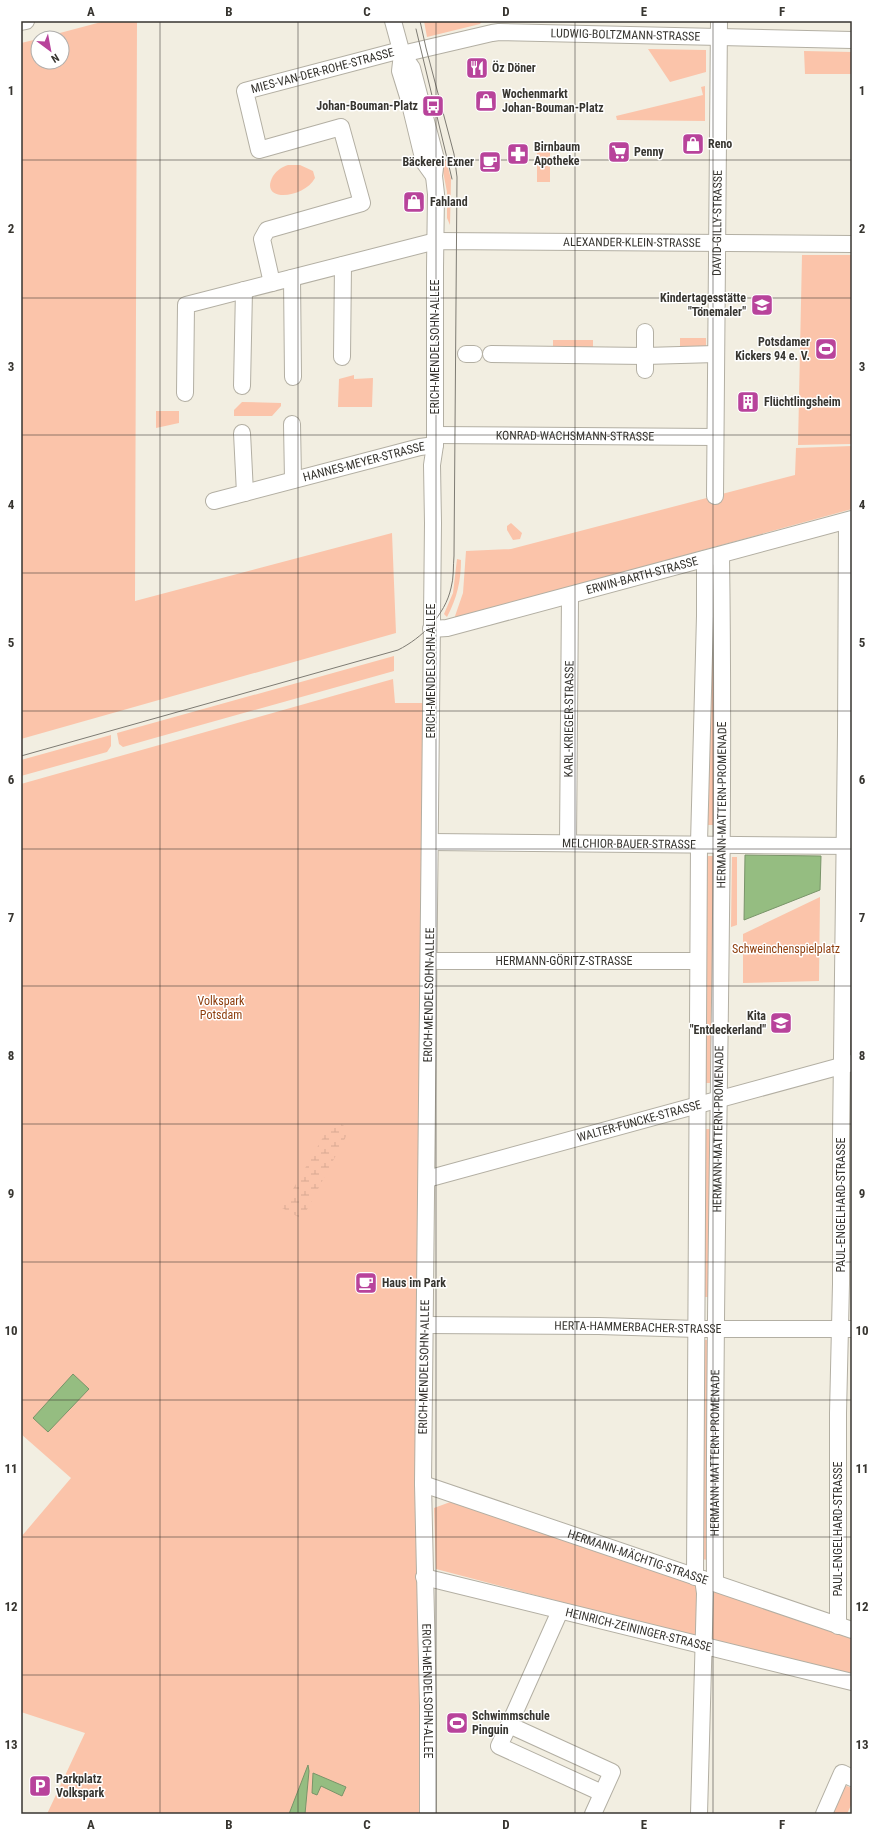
<svg xmlns="http://www.w3.org/2000/svg" width="873" height="1835" font-family="'Roboto Condensed',sans-serif">
<style>
.green{fill:#fbc4aa}
.wetland{fill:url(#wetland-marsh)}
.water{fill:#95bd81;stroke:#799469}
.lines{fill:none;stroke-linecap:round;stroke-linejoin:round}
.minor-casing{stroke:#b3afa3;stroke-width:18}
.minor{stroke:#fff;stroke-width:16}
.tram{stroke:#7e7b73;stroke-width:1}
.grid{fill:none;stroke:#373530;stroke-width:1;stroke-opacity:0.55}
.labels{text-anchor:middle;stroke-width:3;stroke-linejoin:round;paint-order:stroke}
.street-label{font-size:12px;fill:#373530;stroke:#fff}
.poi-label{font-size:12px;font-weight:bold;fill:#373530;stroke:#fff;text-anchor:start}
.park-label{font-size:12px;fill:#8d3d0c;stroke:#fff}
.neatline{fill:none;stroke:#373530;stroke-width:1.5}
.grid-label{font-size:13px;text-anchor:middle;font-weight:bold;fill:#373530}
</style>
<defs>
<pattern id="wetland-marsh" width="20" height="14" patternUnits="userSpaceOnUse"><rect width="20" height="14" fill="#fbc4aa"/><path d="M1 5h8M5 5V1M11 12h8M15 12V8" fill="none" stroke="#d8a993"/></pattern>
</defs>
<rect width="100%" height="100%" fill="#f2eee1"/>
<!-- green -->
<path class="green" d="M105 21H137L135 601 392 533 396 633 21 739V43L38 39V62H62V38H41Z
M424 21H482L480 24 427 37Z
M648 49 706 50V72L670 82Z
M804 51 852 52V74H805Z
M705 86V121L617 120 616 116 703 95 701 87Z
M550 151V182H537V153Z
M446 160 451 179 450 225 447 218V192L441 161Z
M288 165H300L313 171 315 178C304 199 258 203 273 176 277 170 282 167 288 165Z
M802 255H852V444L798 445Z
M680 338H706V349H680Z
M553 340H593V351H553Z
M354 375V379L373 378 372 407H338L339 379Z
M242 402 281 403V406L272 416H234V410Z
M156 411H179V423L156 428Z
M852 446V509L454 619 463 593 466 551 511 549 795 475 796 448Z
M511 523 522 533 520 539 513 540 507 530V526Z
M457 559 461 560C461 581 457 598 447 617L444 614 453 593Z
M719 573 717 825H706L709 575Z
M394 656V671L151 739 123 747 119 744 117 733Z
M393 679 395 703H424L418 1504 420 1814H47L85 1733 21 1712V1537L71 1478 21 1434V784Z
M111 735V746L107 752 21 776V760Z
M707 856H716L713 1083H704Z
M732 857H737V925L731 927Z
M820 897 819 981 743 983V934Z
M704 1129H714L712 1297H702Z
M702 1340H711L709 1560 700 1559Z
M453 1501 852 1634V1675L691 1636 436 1569 434 1508Z
M844 1785 852 1788V1803L847 1814H830Z"/>
<!-- wetland -->
<path class="wetland" d="M333 1120 350 1129 302 1219 282 1208Z"/>
<!-- water -->
<path class="water" d="M745 855 821 856 820 890 744 920Z
M73 1374 89 1389 48 1432 33 1418Z
M308 1765 309 1771 305 1814H289Z
M313 1773 346 1787 342 1796 321 1786 317 1795 312 1793Z"/>
<g class="lines">
<!-- minor casing -->
<g class="minor-casing">
<g id="minor">
<path id="s1" d="M393 21 402 54 412 68 436 159 434 176 436 194 435 268V445L432 465 433 523 423 1484 428 1706V1814"/>
<path d="M21 22 26 21"/>
<path id="s2" d="M402 54 492 33 499 32 852 40"/>
<path d="M402 54 400 71 409 100 424 162 434 176"/>
<path d="M292 278 293 377"/>
<path id="s3" d="M272 283 262 239 267 230 362 203 341 127 259 150 245 91 401 50"/>
<path d="M466 354H474"/>
<path d="M491 354 645 356 716 354"/>
<path d="M342 357 343 265"/>
<path d="M645 370V332"/>
<path d="M242 386 244 290"/>
<path id="s4" d="M185 393 186 305 436 241 852 244"/>
<path d="M292 424 293 480"/>
<path d="M242 433 245 493"/>
<path id="s5" d="M435 435 715 437"/>
<path id="s6" d="M715 496 719 21"/>
<path id="s7" d="M214 501 420 447 435 445"/>
<path id="s8" d="M431 629 447 628 488 617 852 519"/>
<path id="s9" d="M430 842 852 846"/>
<path id="s10" d="M568 843 570 596"/>
<path id="s11" d="M429 961H698"/>
<path id="s12" d="M427 1179 852 1063"/>
<path id="s13" d="M425 1325 599 1326 697 1329H852"/>
<path id="s14" d="M423 1484 852 1630"/>
<path id="s15" d="M424 1577 852 1682"/>
<path d="M695 1577 699 843 705 616V559"/>
<path id="s16" d="M715 1583C713 1241 726 898 721 555"/>
<path d="M560 1611 509 1725 612 1772 593 1814"/>
<path d="M838 1626V1413L841 1284V1137L846 734 847 521"/>
<path d="M509 1725 499 1746 602 1793"/>
<path d="M699 1814 705 1593 703 1579"/>
<path d="M824 1814 842 1773 852 1778"/>
</g>
</g>
<!-- minor -->
<use href="#minor" class="minor"/>
<!-- tram -->
<path class="tram" d="M416 29 452 179
M21 756 398 650C422 638 445 615 451 588 454 578 453 566 454 556L457 177 454 154 426 48 420 21"/>
</g>
<!-- grid -->
<path class="grid" d="M160 21V1814M298 21V1814M436 21V1814M575 21V1814M713 21V1814M21 160H852M21 298H852M21 435H852M21 573H852M21 711H852M21 849H852M21 986H852M21 1124H852M21 1262H852M21 1400H852M21 1537H852M21 1675H852"/>
<!-- icons -->
<defs>
<g id="restaurant-square" transform="scale(1.15)"><rect x="-9" y="-9" width="18" height="18" rx="4" fill="#b8439b" stroke="#fff"/><path d="M-5-6h1v4h1v-4h1v4h1v-4h1v5L-1.5 .5V6h-2V.5L-5-1ZM5-6V6H3V1.5H1.5Q1.5-4 5-6Z" fill="#fff"/></g>
<g id="shop-square" transform="scale(1.15)"><rect x="-9" y="-9" width="18" height="18" rx="4" fill="#b8439b" stroke="#fff"/><path d="M-5-2.5h2.3a2.7 3.5 0 0 1 5.4 0H5L5.5 6h-11ZM-1.5-2.5h3a1.5 2.3 0 0 0-3 0Z" fill="#fff"/></g>
<g id="bus-square" transform="scale(1.15)"><rect x="-9" y="-9" width="18" height="18" rx="4" fill="#b8439b" stroke="#fff"/><path d="M-5-6H5V4H4V6H2V4H-2V6H-4V4H-5ZM-3.5-4V0h7V-4ZM-3.5 1.2v1.5H-2V1.2ZM2 1.2v1.5H3.5V1.2Z" fill="#fff"/></g>
<g id="supermarket-square" transform="scale(1.15)"><rect x="-9" y="-9" width="18" height="18" rx="4" fill="#b8439b" stroke="#fff"/><path d="M-6-5.5h2.5l.6 2H6L4.5 2H-2.5L-4.4-4H-6ZM-1.5 3.2a1.3 1.3 0 1 0 .1 0ZM3 3.2a1.3 1.3 0 1 0 .1 0Z" fill="#fff"/></g>
<g id="pharmacy-square" transform="scale(1.15)"><rect x="-9" y="-9" width="18" height="18" rx="4" fill="#b8439b" stroke="#fff"/><path d="M-2-6h4v4h4v4h-4v4h-4v-4h-4v-4h4Z" fill="#fff"/></g>
<g id="cafe-square" transform="scale(1.15)"><rect x="-9" y="-9" width="18" height="18" rx="4" fill="#b8439b" stroke="#fff"/><path d="M-5.5-4.5H6V0H3Q3 3.5 0 3.5H-2.5Q-5.5 3.5-5.5 0ZM3-3.2v2h1.7v-2ZM-6 4.5H4V6H-6Z" fill="#fff"/></g>
<g id="school-square" transform="scale(1.15)"><rect x="-9" y="-9" width="18" height="18" rx="4" fill="#b8439b" stroke="#fff"/><path d="M0-5L7-2L0 1L-7-2ZM-4 1L0 2.5L4 1V4Q0 6-4 4Z" fill="#fff"/></g>
<g id="stadium-square" transform="scale(1.15)"><rect x="-9" y="-9" width="18" height="18" rx="4" fill="#b8439b" stroke="#fff"/><path d="M0-5a6.5 5 0 1 0 0 10a6.5 5 0 1 0 0-10ZM-3.5-1.8h7v3.6h-7Z" fill="#fff"/></g>
<g id="building-square" transform="scale(1.15)"><rect x="-9" y="-9" width="18" height="18" rx="4" fill="#b8439b" stroke="#fff"/><path d="M-4-6H4V6H1V3H-1V6H-4ZM-2.5-4.3h1.7v1.8h-1.7ZM.8-4.3h1.7v1.8H.8ZM-2.5-1h1.7V.8h-1.7ZM.8-1h1.7V.8H.8Z" fill="#fff"/></g>
<g id="parking-square" transform="scale(1.15)"><rect x="-9" y="-9" width="18" height="18" rx="4" fill="#b8439b" stroke="#fff"/><path d="M-3.5-5.5H1a3.5 3.5 0 0 1 0 7H-1V5.5H-3.5ZM-1-3.4V-.6H.8a1.4 1.4 0 0 0 0-2.8Z" fill="#fff"/></g>
</defs>
<g fill-rule="evenodd">
<use href="#restaurant-square" x="477" y="68"/>
<use href="#shop-square" x="486" y="101"/>
<use href="#bus-square" x="433" y="106"/>
<use href="#shop-square" x="693" y="144"/>
<use href="#supermarket-square" x="619" y="152"/>
<use href="#pharmacy-square" x="518" y="154"/>
<use href="#cafe-square" x="490" y="162"/>
<use href="#shop-square" x="414" y="202"/>
<use href="#school-square" x="762" y="305"/>
<use href="#stadium-square" x="826" y="349"/>
<use href="#building-square" x="748" y="402"/>
<use href="#school-square" x="781" y="1023"/>
<use href="#cafe-square" x="366" y="1283"/>
<use href="#stadium-square" x="457" y="1723"/>
<use href="#parking-square" x="40" y="1786"/>
</g>
<g class="labels">
<!-- street labels -->
<g class="street-label">
<text dy="4" stroke="none"><textPath href="#s2" startOffset="226">LUDWIG-BOLTZMANN-STRASSE</textPath></text>
<text dy="4" stroke="none"><textPath href="#s3" startOffset="459">MIES-VAN-DER-ROHE-STRASSE</textPath></text>
<text dy="4" stroke="none"><textPath href="#s6" startOffset="273">DAVID-GILLY-STRASSE</textPath></text>
<text dy="4" stroke="none"><textPath href="#s4" startOffset="542">ALEXANDER-KLEIN-STRASSE</textPath></text>
<text transform="translate(435 347) rotate(-90)" y="4">ERICH-MENDELSOHN-ALLEE</text>
<text dy="4" stroke="none"><textPath href="#s5" startOffset="140">KONRAD-WACHSMANN-STRASSE</textPath></text>
<text dy="4" stroke="none"><textPath href="#s7" startOffset="155">HANNES-MEYER-STRASSE</textPath></text>
<text dy="4" stroke="none"><textPath href="#s8" startOffset="218">ERWIN-BARTH-STRASSE</textPath></text>
<text transform="translate(431 671) rotate(-90)" y="4">ERICH-MENDELSOHN-ALLEE</text>
<text dy="4" stroke="none"><textPath href="#s10" startOffset="124">KARL-KRIEGER-STRASSE</textPath></text>
<text dy="4" stroke="none"><textPath href="#s16" startOffset="778">HERMANN-MATTERN-PROMENADE</textPath></text>
<text dy="4" stroke="none"><textPath href="#s9" startOffset="199">MELCHIOR-BAUER-STRASSE</textPath></text>
<text dy="4" stroke="none"><textPath href="#s11" startOffset="135">HERMANN-GÖRITZ-STRASSE</textPath></text>
<text transform="translate(429 995) rotate(-89)" y="4">ERICH-MENDELSOHN-ALLEE</text>
<text dy="4" stroke="none"><textPath href="#s12" startOffset="220">WALTER-FUNCKE-STRASSE</textPath></text>
<text dy="4" stroke="none"><textPath href="#s16" startOffset="454">HERMANN-MATTERN-PROMENADE</textPath></text>
<text transform="translate(841 1205) rotate(-90)" y="4">PAUL-ENGELHARD-STRASSE</text>
<text dy="4" stroke="none"><textPath href="#s13" startOffset="213">HERTA-HAMMERBACHER-STRASSE</textPath></text>
<text transform="translate(424 1367) rotate(-89)" y="4">ERICH-MENDELSOHN-ALLEE</text>
<text dy="4" stroke="none"><textPath href="#s16" startOffset="130">HERMANN-MATTERN-PROMENADE</textPath></text>
<text transform="translate(838 1529) rotate(-90)" y="4">PAUL-ENGELHARD-STRASSE</text>
<text dy="4" stroke="none"><textPath href="#s14" startOffset="227">HERMANN-MÄCHTIG-STRASSE</textPath></text>
<text dy="4" stroke="none"><textPath href="#s15" startOffset="221">HEINRICH-ZEININGER-STRASSE</textPath></text>
<text dy="4" stroke="none"><textPath href="#s1" startOffset="1678">ERICH-MENDELSOHN-ALLEE</textPath></text>
</g>
<!-- poi labels -->
<g class="poi-label">
<text x="492" y="72">Öz Döner</text>
<text x="502" y="98">Wochenmarkt<tspan x="502" dy="14">Johan-Bouman-Platz</tspan></text>
<text x="418" y="110" text-anchor="end">Johan-Bouman-Platz</text>
<text x="708" y="148">Reno</text>
<text x="534" y="151">Birnbaum<tspan x="534" dy="14">Apotheke</tspan></text>
<text x="634" y="156">Penny</text>
<text x="474" y="166" text-anchor="end">Bäckerei Exner</text>
<text x="430" y="206">Fahland</text>
<text x="746" y="302" text-anchor="end">Kindertagesstätte<tspan x="746" dy="14">"Tönemaler"</tspan></text>
<text x="810" y="346" text-anchor="end">Potsdamer<tspan x="810" dy="14">Kickers 94 e. V.</tspan></text>
<text x="764" y="406">Flüchtlingsheim</text>
<text x="766" y="1020" text-anchor="end">Kita<tspan x="766" dy="14">"Entdeckerland"</tspan></text>
<text x="382" y="1287">Haus im Park</text>
<text x="472" y="1720">Schwimmschule<tspan x="472" dy="14">Pinguin</tspan></text>
<text x="56" y="1783">Parkplatz<tspan x="56" dy="14">Volkspark</tspan></text>
</g>
<!-- park labels -->
<g class="park-label">
<text x="786" y="953">Schweinchenspielplatz</text>
<text x="221" y="1005">Volkspark<tspan x="221" dy="14">Potsdam</tspan></text>
</g>
</g>
<!-- border -->
<rect width="873" height="1835" fill="none" stroke="#ffffff" stroke-width="44"/>
<!-- north arrow -->
<g transform="translate(50 50) rotate(148)"><circle r="19" fill="#ffffff" stroke="#afaeac"/>
<path d="M0-3L7 15L0 10L-7 15Z" fill="#b8439b"/>
<text y="-6" font-size="11" font-weight="bold" text-anchor="middle" fill="#373530">N</text>
</g>
<rect x="22" y="22" width="829" height="1791" class="neatline"/>
<g class="grid-label">
<text x="91" y="16">A</text>
<text x="229" y="16">B</text>
<text x="367" y="16">C</text>
<text x="506" y="16">D</text>
<text x="644" y="16">E</text>
<text x="782" y="16">F</text>
<text x="11" y="95">1</text>
<text x="862" y="95">1</text>
<text x="11" y="233">2</text>
<text x="862" y="233">2</text>
<text x="11" y="371">3</text>
<text x="862" y="371">3</text>
<text x="11" y="509">4</text>
<text x="862" y="509">4</text>
<text x="11" y="647">5</text>
<text x="862" y="647">5</text>
<text x="11" y="784">6</text>
<text x="862" y="784">6</text>
<text x="11" y="922">7</text>
<text x="862" y="922">7</text>
<text x="11" y="1060">8</text>
<text x="862" y="1060">8</text>
<text x="11" y="1198">9</text>
<text x="862" y="1198">9</text>
<text x="11" y="1335">10</text>
<text x="862" y="1335">10</text>
<text x="11" y="1473">11</text>
<text x="862" y="1473">11</text>
<text x="11" y="1611">12</text>
<text x="862" y="1611">12</text>
<text x="11" y="1749">13</text>
<text x="862" y="1749">13</text>
<text x="91" y="1829">A</text>
<text x="229" y="1829">B</text>
<text x="367" y="1829">C</text>
<text x="506" y="1829">D</text>
<text x="644" y="1829">E</text>
<text x="782" y="1829">F</text>
</g>
</svg>
